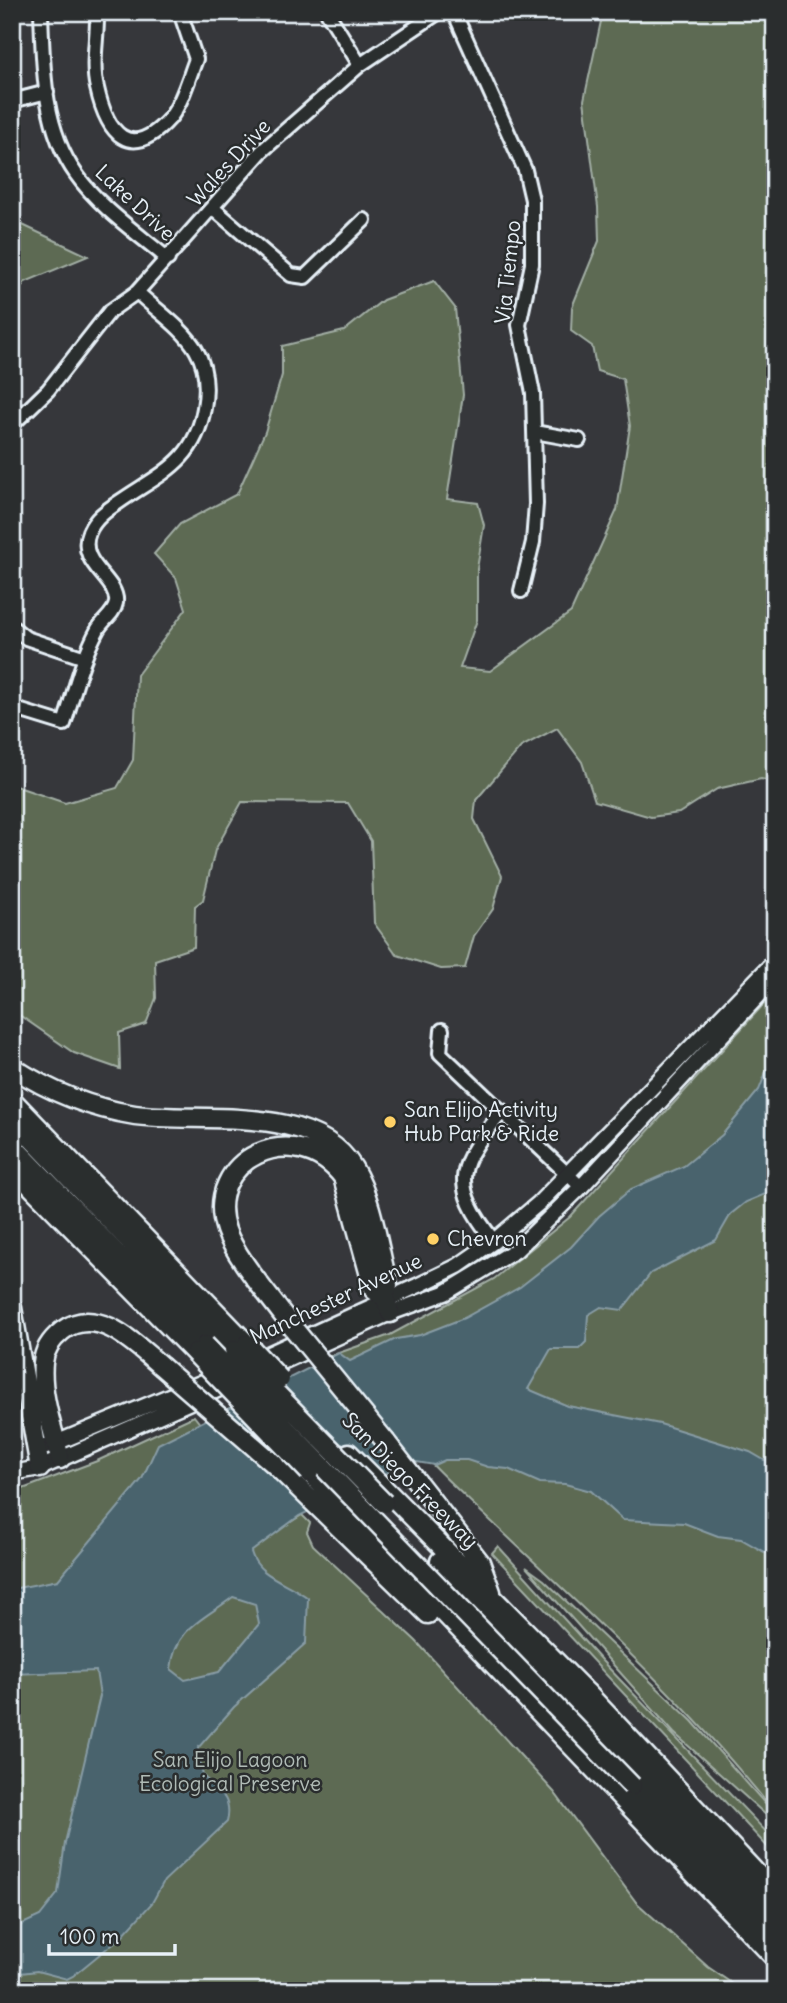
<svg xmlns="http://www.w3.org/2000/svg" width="787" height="2003" font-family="Delius,sans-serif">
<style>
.green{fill:#5d6a52;stroke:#a2aea5;stroke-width:2}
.water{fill:#48636d;stroke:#889ca5;stroke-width:2;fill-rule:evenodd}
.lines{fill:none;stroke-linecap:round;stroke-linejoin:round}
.minor-casing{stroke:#e8f1f8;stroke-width:18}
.major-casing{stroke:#e8f1f8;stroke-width:19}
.highway-casing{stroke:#e8f1f8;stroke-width:23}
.minor{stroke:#2a2d2e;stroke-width:12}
.major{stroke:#2a2d2e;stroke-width:14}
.highway{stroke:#2a2d2e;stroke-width:18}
.highway-bridge-casing{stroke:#e8f1f8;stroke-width:23;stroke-linecap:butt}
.highway-bridge{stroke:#2a2d2e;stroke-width:18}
.poi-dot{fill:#ffd166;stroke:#2a2d2e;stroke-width:2.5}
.labels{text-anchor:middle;stroke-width:5;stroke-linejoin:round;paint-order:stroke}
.street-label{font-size:21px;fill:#e8f1f8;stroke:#2a2d2e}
.poi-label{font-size:21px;fill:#e8f1f8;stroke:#2a2d2e;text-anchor:start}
.park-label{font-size:21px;fill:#b0bbb6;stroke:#2a2d2e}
</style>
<rect width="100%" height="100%" fill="#36373b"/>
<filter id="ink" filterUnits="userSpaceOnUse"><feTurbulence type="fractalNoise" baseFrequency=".0143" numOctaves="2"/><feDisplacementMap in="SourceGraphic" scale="14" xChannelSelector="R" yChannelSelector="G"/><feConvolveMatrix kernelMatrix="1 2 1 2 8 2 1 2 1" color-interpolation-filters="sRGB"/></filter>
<g filter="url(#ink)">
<!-- green -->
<path class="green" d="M603 12H775V782L761 779 717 789 679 813 651 817 595 801 582 762 557 728 521 747 476 800 474 819 502 876 493 909 474 936 465 968 441 969 397 955 374 923 371 841 348 803 242 802 215 850 203 900 195 906 194 947 155 960 156 998 146 1024 119 1033 120 1069 74 1053 12 1010V785L65 803 117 788 133 760 137 675 186 609 176 578 154 554 180 524 237 494 265 432 282 375V346L344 331 383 300 434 281 455 308 463 395 447 499 478 503 484 525 477 569V620L460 668 490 671 571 612 617 510 630 426 623 379 597 371 592 346 571 331 572 307 599 241 598 207 584 100Z
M12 220 88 256 25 282 12 300Z
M775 992V1813C680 1693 565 1592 455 1487 412 1446 372 1400 330 1356L390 1335 494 1279 570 1217Z
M194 1416 281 1528 302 1515 310 1523 307 1532 313 1545 416 1641 554 1792 636 1902 708 1967 743 1991H12V1493L97 1461Z
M498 1546 602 1661 775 1841V1855L492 1553Z
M526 1567 544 1580 692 1721 775 1815V1823L674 1733Z"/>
<!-- water -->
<path class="water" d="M775 1050V1157L770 1166 775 1175V1190L746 1202 731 1214 716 1240 651 1273 622 1310 601 1307 588 1315 586 1342 579 1349H551L528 1389 568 1406 660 1424 750 1452 764 1460 775 1459V1554L766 1553 741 1539 718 1536 684 1523 623 1520 591 1491 565 1484 540 1483 508 1469 488 1467 467 1460H445L434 1465 411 1461 299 1516 251 1552C258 1577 290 1583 308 1598L306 1643 234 1707 198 1748 203 1776C219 1791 233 1798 227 1822L164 1881 152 1903 122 1936 73 1976 67 1979 37 1971 12 1974V1929L40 1916 58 1893 65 1843 100 1696 96 1671 12 1674V1589L58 1580 142 1479 158 1444 339 1353 350 1361 396 1339 420 1335 464 1318 520 1287 571 1247 599 1216 631 1189 684 1166 722 1135 759 1090ZM233 1597 255 1604 259 1624 219 1672 185 1680 171 1669C175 1628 203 1620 233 1597Z"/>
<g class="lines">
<!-- minor casing -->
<g class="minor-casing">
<path id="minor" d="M41 12C43 66 43 128 76 174 99 207 137 233 168 259
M97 12C98 37 91 63 97 88 107 133 130 163 170 118 182 103 189 77 196 59L180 12
M327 12 360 65
M454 12 525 170 532 200V264L519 325 533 393 536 504 533 542 521 591
M12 101 47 92
M213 208 291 275 305 277 364 220
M12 425 48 390 110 311 137 292 262 151 360 65 439 12
M535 432 579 440
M12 627 26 638 85 658
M12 708 64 724C74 693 82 658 98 629 103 620 114 614 116 603 119 579 76 564 89 532 95 518 107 510 119 502 161 473 195 462 204 408 215 346 177 329 137 292
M442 1030 440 1053 581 1187
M494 1241C448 1183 458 1164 503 1111"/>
</g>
<!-- major casing -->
<g class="major-casing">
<path id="major" d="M253 1361 417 1286 458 1266 494 1241 539 1203 775 961
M262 1371 390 1313 445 1293 516 1250 581 1187 775 978
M46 1447 225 1373
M12 1473 40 1468 233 1383"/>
</g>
<!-- highway casing -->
<g class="highway-casing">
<path id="highway" d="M12 1067C50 1092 90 1108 135 1115 200 1124 313 1102 353 1168 373 1201 378 1248 388 1285L385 1298 390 1313
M12 1100 247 1344
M12 1118 234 1350
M12 1145 205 1345
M12 1167 195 1353
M12 1308 40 1468
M289 1323C271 1298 235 1257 226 1230 202 1160 295 1115 343 1177L374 1290 385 1298
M386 1442 480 1562 491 1592
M349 1453 586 1692 775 1893
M60 1459C53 1430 40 1393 43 1363 44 1349 52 1339 62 1331 97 1304 135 1344 161 1366
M274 1464 428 1614
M309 1472 775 1958
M440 1561 775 1913
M632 1786 775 1937"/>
</g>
<!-- minor -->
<use href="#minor" class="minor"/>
<!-- major -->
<use href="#major" class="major"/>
<!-- highway -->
<use href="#highway" class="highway"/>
<!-- highway-bridge casing -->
<g class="highway-bridge-casing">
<path id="highway-bridge" d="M289 1323 386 1442
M247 1344 280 1379
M205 1345 632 1786
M234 1350 384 1503
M195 1353 309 1472
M161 1366 274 1464"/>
</g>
<!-- highway-bridge -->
<use href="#highway-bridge" class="highway-bridge"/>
</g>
</g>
<!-- markers -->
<g class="poi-dot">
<circle cx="390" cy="1122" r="7"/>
<circle cx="433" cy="1239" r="7"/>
</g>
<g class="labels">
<!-- street labels -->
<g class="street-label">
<text transform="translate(229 163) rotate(-47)" y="7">Wales Drive</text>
<text transform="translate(135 203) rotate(43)" y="7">Lake Drive</text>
<text transform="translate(508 272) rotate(-84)" y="7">Via Tiempo</text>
<text transform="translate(336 1299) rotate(-25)" y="7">Manchester Avenue</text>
<text transform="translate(410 1481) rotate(45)" y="7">San Diego Freeway</text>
</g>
<!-- poi labels -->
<g class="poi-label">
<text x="404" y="1117">San Elijo Activity<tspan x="404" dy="24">Hub Park &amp; Ride</tspan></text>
<text x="447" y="1246">Chevron</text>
</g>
<!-- park labels -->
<g class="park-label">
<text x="230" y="1767">San Elijo Lagoon<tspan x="230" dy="24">Ecological Preserve</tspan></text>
</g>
</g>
<!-- margin -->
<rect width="787" height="2003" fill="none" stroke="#2a2d2e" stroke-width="42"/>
<rect x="21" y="21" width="745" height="1961" fill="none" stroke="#e8f1f8" stroke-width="2.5" filter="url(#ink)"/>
<!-- scale -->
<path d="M49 1944v10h126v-10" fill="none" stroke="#e8f1f8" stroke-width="3.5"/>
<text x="60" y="1944" font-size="21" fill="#e8f1f8" stroke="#2a2d2e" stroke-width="5" paint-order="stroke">100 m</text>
</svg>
